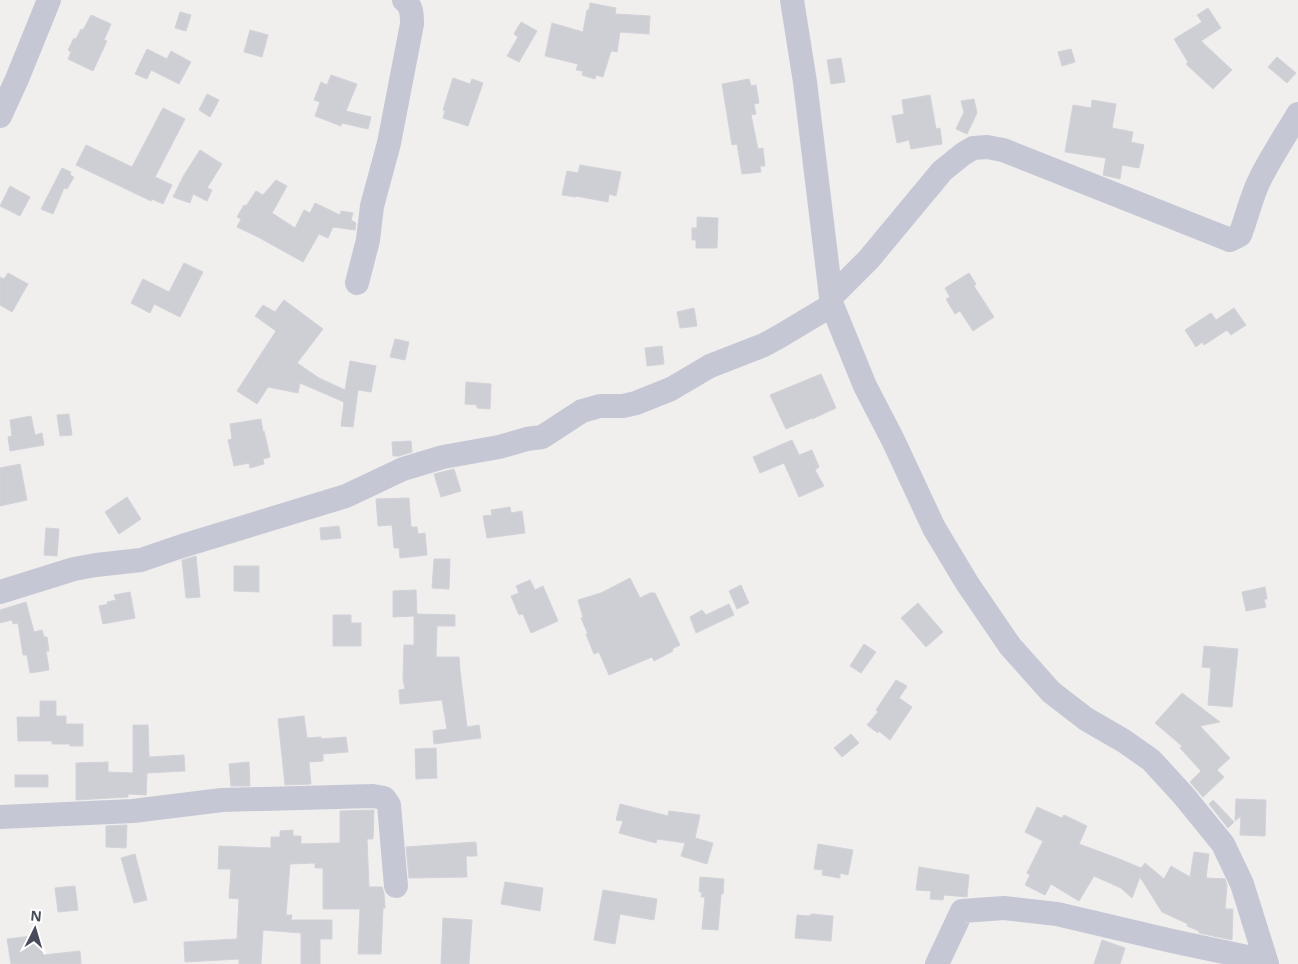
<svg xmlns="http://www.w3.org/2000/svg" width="1298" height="964" font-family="'Open Sans',sans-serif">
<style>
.building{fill:#cecfd5;stroke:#d2d2d9}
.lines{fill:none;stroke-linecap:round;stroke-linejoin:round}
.minor{stroke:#c5c8d4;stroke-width:24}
</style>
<rect width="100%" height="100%" fill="#f0efee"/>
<!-- building -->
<path class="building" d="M590 3 616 8 615 14 650 16 649 34 620 32 617 52 611 51 603 77 596 75 595 79 582 75 583 71 576 70 578 64 545 56 552 23 583 32 587 10H589Z
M1208 8 1221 28 1201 41 1232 70 1213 89 1186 64 1188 62 1174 39 1202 22 1197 15Z
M180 12 191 15 186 31 175 28Z
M91 15 111 24 104 40 107 41 93 71 68 59 71 52 68 50 74 38 76 39 81 29 83 30Z
M521 22 537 31 519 62 507 56 518 37 514 34Z
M250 30 268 35 262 57 244 52Z
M147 49 167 59 171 51 191 62 179 84 151 70 147 79 135 74Z
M1071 49 1075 62 1062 66 1058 52Z
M1277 57 1296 73 1287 83 1268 67Z
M841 58 845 82 831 84 827 60Z
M331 75 357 84 346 111 371 117 368 129 342 123 341 126 315 116 320 102 314 100 321 82 327 85Z
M453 78 470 84 472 79 483 83 468 126 443 118 445 111 443 110Z
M749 79 751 86 756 85 759 103 754 104 756 114 751 115 758 149 763 148 765 166H760L761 172 742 174 737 144 732 145 722 84Z
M207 94 219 100 210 117 199 110Z
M930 95 936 129 940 128 942 144 911 149 909 140 897 143 892 116 904 114 902 100Z
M974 99 977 113 967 134 956 129 964 112 961 101Z
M1092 100 1116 104 1112 128 1133 132 1131 142 1144 145 1139 168 1122 165 1120 179 1103 175 1106 158 1065 152 1073 105 1091 108Z
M163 108 185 119 155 177 172 185 163 204 152 199 151 201 76 165 86 145 132 167Z
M200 150 222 164 207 188 212 190 207 201 193 194 190 203 173 197 184 175Z
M580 165 621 172 616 196 609 194 608 202 576 196V197L562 195 567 171 578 173Z
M62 168 71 172 70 175 74 177 67 189 64 188 53 214 41 209Z
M276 180 287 186 272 213 295 228 304 210 310 213 315 203 340 215 341 211 353 213 351 220 356 223 355 230 333 227 328 238 319 234 303 262 258 237 237 227 241 219 237 217 244 205 246 206 256 191 263 195Z
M10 186 30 197 20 216 0 206Z
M697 217 718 218 717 248H696V240H692V228H697Z
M184 263 203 272 180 317 154 304 150 313 131 303 143 279 169 292Z
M8 273 28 284 12 312 0 305V277L4 279Z
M969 273 976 284 974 286 994 317 973 331 960 311 955 314 946 299 950 297 945 288Z
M284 300 323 329 297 363 319 378 345 390 350 361 376 366 371 392 358 390 353 427 341 426 344 402 300 383 298 393 268 387 257 404 237 391 276 331 255 316 263 305 275 312Z
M694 308 697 326 680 328 677 312Z
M1234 308 1246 325 1231 335 1227 330 1204 345 1202 342 1196 347 1185 330 1211 313 1216 320Z
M395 339 409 342 405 360 390 357Z
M662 346 664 364 647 366 645 348Z
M821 374 836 408 812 419V418L786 429 770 395Z
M466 382 491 384 490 409 477 408V405L465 404Z
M69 414 72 435 60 436 57 415Z
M31 416 35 435 42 433 44 445 10 451 8 437 12 436 10 420Z
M261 419 263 432 264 431 270 457 263 459 264 464 250 468 249 463 234 466 228 440 232 439 230 424Z
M792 440 799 455 812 450 819 467 815 470 824 486 799 497 784 463 760 473 753 457Z
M411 441 412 452 399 456H393L392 442Z
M20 464 27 500 0 506V468Z
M454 469 461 491 441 497 434 474Z
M127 497 141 519 119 534 105 512Z
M409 498 411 527H417L418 534 425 533 427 555 400 558 399 548H394L392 525 378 526 376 499Z
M510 507 511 513 522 511 525 533 487 538 483 516 492 515 491 510Z
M339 526 341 538 321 540 320 528Z
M46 528 59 529 57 556 44 555Z
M196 556 200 597 186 598 182 560Z
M434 559H450L449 589 432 588Z
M234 566H259V592L234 591Z
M630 578 640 598 650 593H655L680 645 672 649 673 651 654 661 652 657 609 675 599 652 594 654 586 634H588L581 618 583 617 578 600 601 593Z
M530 580 535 590 543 586 558 621 531 633 523 614 519 615 511 596 519 593 516 586Z
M741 585 749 603 737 609 729 591Z
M1265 587 1267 599H1264L1266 607 1246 611 1242 592Z
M416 590 417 614 455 615V626H437L436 657H459L460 670 467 727 479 725 481 738 434 744 433 731 447 729 442 700 400 704 399 690 405 689 403 679 404 645H414V616L393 617V591Z
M130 592 135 618 103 624 99 606 108 604 107 602 116 600 114 595Z
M26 602 34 632 42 630 44 637H47L49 651H46L49 670 30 673 27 655H23L18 623 13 624 12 620 0 623V610Z
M918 603 943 632 926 647 901 618Z
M729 604 734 615 696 633 690 617 702 610 706 615Z
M333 615H351V623H361V646H333Z
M864 644 876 652 861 673 850 666Z
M1204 646 1238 649 1232 707 1208 705 1211 668 1202 667Z
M896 680 907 686 899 698 912 707 890 740 879 731 878 733 867 725 878 712 876 710Z
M1182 693 1220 722 1200 726 1230 758 1217 770 1224 777 1203 797 1190 782 1201 771 1180 748 1182 746 1155 723Z
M40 701H56V716H66V724H83V746H70V744H52V741H18L17 717H40Z
M304 716 307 738 321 737V739L346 737 348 752 323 754V761L309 762 311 784 285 785 278 719Z
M133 725H148L149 757 184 755 185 771 147 773 146 795 128 794V797L76 800V763L108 762V772L133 773Z
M851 734 859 743 842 757 834 748Z
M436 748 437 778 416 779 415 749Z
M249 762 250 786H231L229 764Z
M15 775H48V787H15Z
M1236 799 1266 800 1265 836 1240 835 1241 816 1235 821Z
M1213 800 1234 822 1228 828 1209 804Z
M620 804 668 816 669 811 700 815 695 838 713 843 707 864 681 856 685 843 657 839 656 843 619 833 623 821 616 820Z
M1037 807 1062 818 1064 815 1087 826 1079 844 1117 858 1141 868 1145 863 1164 879 1171 866 1190 877 1194 852 1209 854 1206 878 1225 879 1227 885 1225 909H1233L1232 940 1199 933V931L1187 926 1188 924 1162 912 1140 877 1132 898 1121 888 1094 876 1079 901 1051 884 1045 895 1025 885 1030 875 1027 873 1043 841 1025 832Z
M374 810 373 839H367L369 887H382L384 893 385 908H383L381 954H358L360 909H323V868H315V863L290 864 286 915H292L291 920H332V939H320V964H301V933L263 930 261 964H239V959L185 962 184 942 237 939 239 899 229 898 231 869H218L219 846 271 848V837H280V831L293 830V836H301V844L340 843V811Z
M127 825 126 848 106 847V826Z
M476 842 477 856H466L467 877 409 878 406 847Z
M818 844 853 850 848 875 840 873V878L822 875 823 870 814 869Z
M135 854 147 900 134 903 121 858Z
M919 867 969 875 967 897 944 895 943 900 930 899 931 891 916 890Z
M700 877 724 879 723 894H721L718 930 702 929 705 897H701L702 892H699Z
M505 882 543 888 540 911 501 904Z
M75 886 78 910 58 912 55 888Z
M603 890 657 899 654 920 620 914 615 944 594 940Z
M811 914 833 916 831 941 795 938 797 915 810 916Z
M443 918 472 920 469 964H441Z
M40 935 43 955 80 951 81 964H11L7 939Z
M1102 940 1125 948 1120 964H1094Z"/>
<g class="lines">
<!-- minor -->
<path class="minor" d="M792 0 805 82 832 305 865 386 893 440 934 528 967 583 1010 646 1051 692 1086 719 1124 741 1151 760 1184 796 1223 844 1242 884 1267 964
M0 116 17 79 49 0
M357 283 368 240 372 206 389 143 412 24C412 15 412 6 404 0
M831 297 869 259 942 171 963 154 973 148 987 147 1003 150 1215 234 1230 240 1240 235C1247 217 1251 197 1260 179 1271 157 1285 136 1298 114
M0 592 74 569 96 565 141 560 182 546 346 496 403 469 443 457 499 447 527 439 542 437 582 411 600 406H623L636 403 671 389 710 366 764 345 782 335 832 305
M0 817 133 811 222 800 373 796 384 798 389 805 396 886
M937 964 962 911 1004 908 1057 914 1172 941 1266 961"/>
</g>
<!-- north arrow -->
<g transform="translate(35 929) rotate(5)" stroke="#ffffff" stroke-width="4" paint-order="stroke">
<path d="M0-4L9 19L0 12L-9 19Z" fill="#474b5a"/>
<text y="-8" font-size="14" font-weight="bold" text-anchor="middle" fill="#474b5a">N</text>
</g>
</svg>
